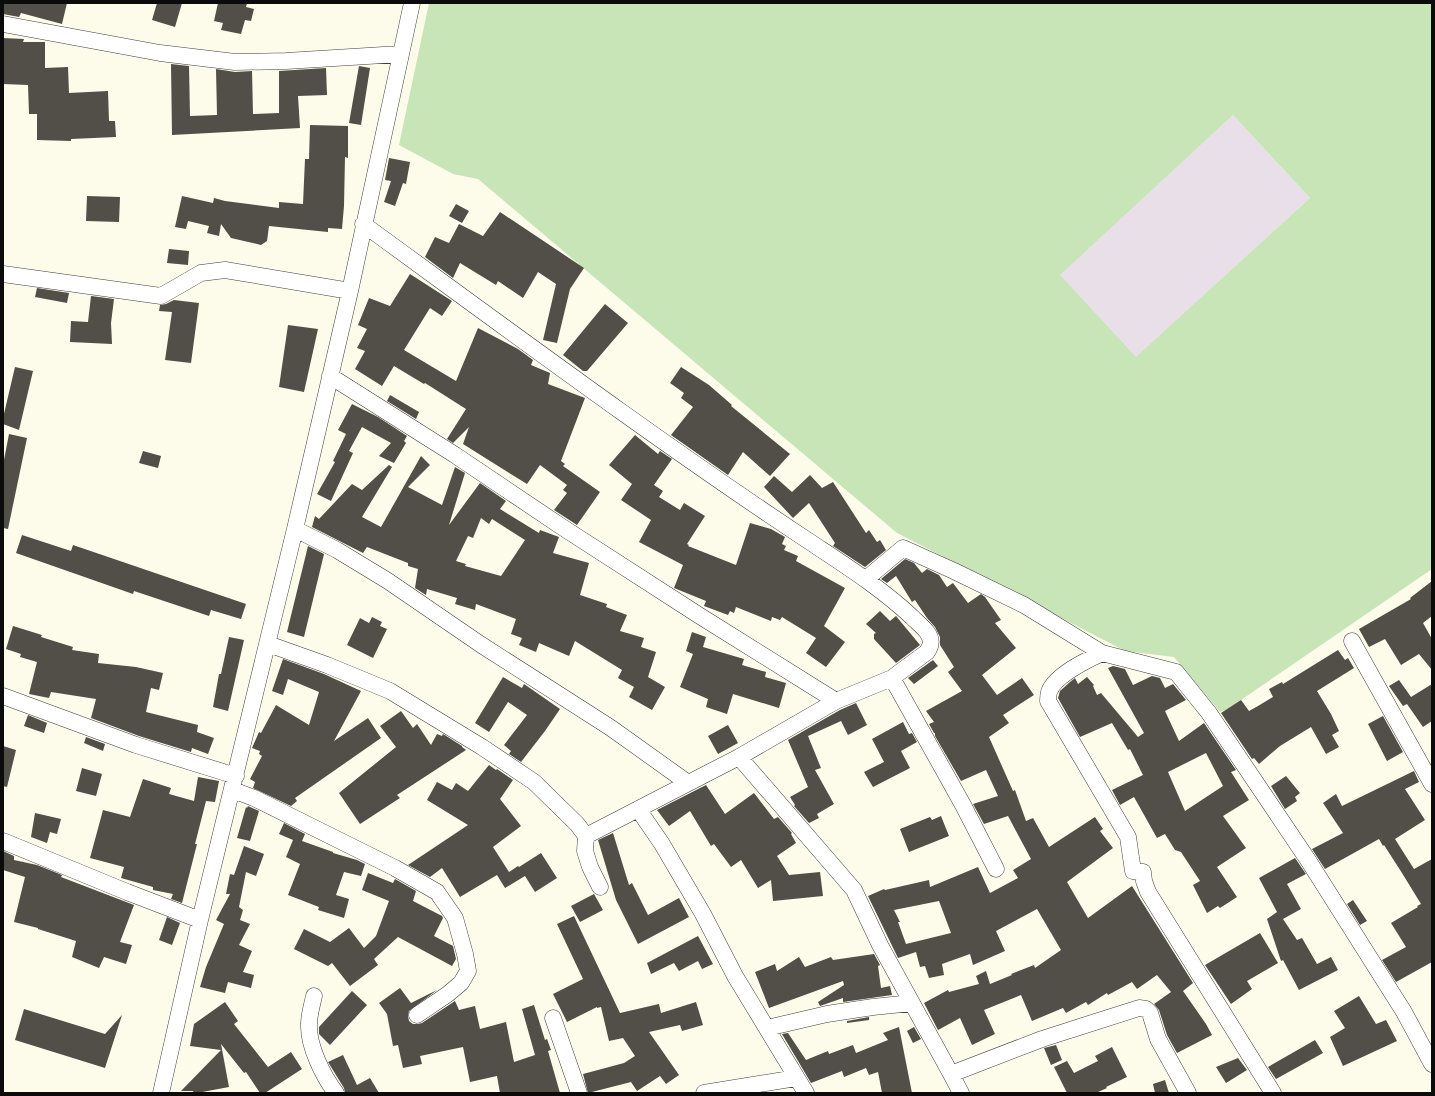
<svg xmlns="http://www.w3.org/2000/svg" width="1435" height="1096" font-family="'PT Serif',serif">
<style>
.industrial{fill:#e9dfe9}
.green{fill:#c8e5b7;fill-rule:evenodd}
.building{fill:#524e48;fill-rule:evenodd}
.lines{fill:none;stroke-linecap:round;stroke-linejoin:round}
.street-casing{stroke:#3e3e3e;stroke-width:17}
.street{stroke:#fff;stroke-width:16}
</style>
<rect width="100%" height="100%" fill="#fdfcea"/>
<!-- industrial -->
<path class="industrial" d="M1233 115 1310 198 1136 358 1059 275Z"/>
<!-- green -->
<path class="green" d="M429 3H1432V569L1241 700 1226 710 1220 712 1174 657 1125 651 897 533 478 179 453 174 399 145ZM1233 115 1310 198 1136 357 1060 275Z"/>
<!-- building -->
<path class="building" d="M3 3H67L62 24 21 13 19 17 3 14Z
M157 3H182L175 27 152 20Z
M218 3H247L246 7 254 9 251 21 245 20 241 34 221 30 223 23 214 21Z
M3 38 24 39 23 42H45V68L68 67 69 93 108 91 109 121H115L116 137 71 139V141L37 140V114H29L28 85 3 84Z
M171 64 189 66 190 116 217 115 216 69 235 72 252 71 253 114 279 113V71L326 68 327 95 298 96 300 128 172 135Z
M359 66 370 68 361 125 349 123Z
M310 125 348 126V158L345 157 344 206 342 229 328 228V232L269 226 267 241 261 245 231 238 221 224 219 236 207 233 209 226 188 221 186 229 175 227 182 196 213 203 214 198 225 201 279 208V202L303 204 305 159H309Z
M389 158 410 162 406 184 403 183 395 206 384 202 391 181 385 180Z
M87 196 120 197 119 222 86 221Z
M456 204 469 211 462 223 449 216Z
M500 212 584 268 570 289 557 343 543 340 556 284 538 272 523 298 498 281 496 285 460 263 453 278 425 257 435 237 449 243 459 224 483 236Z
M169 249 189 251 188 265 167 263Z
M410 274 452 301 442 316 430 308 404 350 456 381 478 328 518 349 533 360 531 365 550 373 548 384 585 398 561 461 565 464 563 466 600 492 577 525 554 510 567 493 563 490 567 485 540 465 527 484 463 444 469 427 453 443 447 439 466 409 425 383 424 384 394 366 382 386 355 369 365 351 357 348 367 329 358 325 369 298 390 306Z
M37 288 69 293 67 303 35 297Z
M91 296 114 299 111 323 112 344 70 342 71 321 88 322Z
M174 300 199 303 191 363 165 360 172 312 159 311 160 305 166 304Z
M605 304 628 323 587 371H583L563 355Z
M288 325 318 329 304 392 279 387Z
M15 367 33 371 19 430 3 424V418Z
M681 367 709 385 732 405 731 406 790 454 770 476 743 452 728 475 671 435 693 407 681 398 684 393 670 383Z
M390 395 419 412 416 419 387 401Z
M352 404 378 417 407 436 404 441 406 443 394 463 379 456 391 443 362 427 349 451 353 453 331 501 317 494 335 462 333 461 346 434 338 430Z
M9 434 27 438 8 529 3 528V465Z
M635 435 658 454 660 451 672 459 654 485 663 491 659 497 680 510 684 503 705 516 687 544 689 545 688 546 736 565 750 523 771 529 785 537 782 544 786 546 784 550 798 556 796 561 845 588 824 626 845 642 826 667 806 653 816 638 782 617 780 620 772 617 771 621 736 607 734 613 730 611 728 615 704 606 706 601 674 588 683 565 639 542 651 520 621 500 632 484 609 465Z
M143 451 161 456 158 468 139 463Z
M421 456 430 465 408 487 442 505 455 467 465 473 449 525 480 483 506 501 500 509 539 533 540 530 559 537 553 553 589 563 580 595 607 604 606 607 627 615 620 631 644 638 641 647 656 652 648 677 665 687 652 710 629 697 634 687 618 678 622 670 575 641 569 656 539 643 536 652 519 645 522 638 511 634 516 619 476 604 475 610 455 604 457 598 427 589 426 595 415 588 418 569 408 566V563L367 547 363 553 312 527 315 516 319 519 352 484 362 490 389 465 392 467 362 517 381 527ZM481 518 489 524 492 519 525 540 501 576 465 566 466 564 456 561 468 536 473 538Z
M810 475 822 488 833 482 866 533 869 530 877 542 880 540 886 550 865 567 833 546 835 543 809 503 793 518 764 487 774 476 792 492Z
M22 535 71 551 73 545 246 604 241 619 211 610 209 616 134 591 133 594 16 553Z
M308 546 324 554 304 637 287 632Z
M905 559 914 563 922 573 927 569 939 575 947 587 953 583 968 603 981 594 985 597 1001 620 995 623 1016 648 982 675 997 695 1022 678 1034 695 1003 715 1009 723 989 737 1013 791 1015 790 1026 821 1033 818 1049 847 1095 817 1103 829 1100 831 1113 848 1067 882 1088 918 1132 886 1193 983 1183 991 1206 1024 1212 1035 1177 1053 1167 1035 1159 1010 1154 1004 1171 992 1157 975 1137 989 1132 982 1108 995 1107 993 1088 1005 1086 1002 1066 1013 1063 1008 1032 1021 1021 995 984 1010 995 1034 972 1045 960 1018 938 1030 924 1003 948 990 949 992 979 984 976 976 986 971 990 984 1012 975 1011 974 1034 965 1035 968 1061 950 1037 909 996 931 1005 951 973 965 970 954 942 964 944 975 929 978 925 966 920 967 916 952 898 958 868 896 884 889 885 890 929 880 930 887 978 867 990 893 1018 878 1013 870 1031 859 1008 816 984 824 973 804 998 796 986 770 961 781 935 736V733H934L929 724 934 722 926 711 962 691 948 672 954 667 940 645V637L935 627 927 618 915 600 912 602 896 576 887 583 881 579ZM939 901 951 933 906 944 898 922H900L894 910Z
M1432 581V616L1423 623 1432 639V670L1419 654 1401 665 1385 639 1369 647 1359 629 1411 599 1410 598Z
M880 611 890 621 896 616 920 645 896 663 874 639V634L876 633 866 624Z
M372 617 382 622 380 626 387 629 373 658 347 645 360 618 369 623Z
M13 626 42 635 41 637 73 647 72 650 99 654 98 663 136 667 163 673 159 690 151 688 146 712 198 725 197 732 214 738 208 754 192 748 191 752 139 736 91 718 96 699 51 692 49 698 29 694 37 662 20 657 21 654 6 649Z
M692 632 706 637 703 647 744 659 742 665 766 672 765 677 786 683 779 708 733 694 727 714 706 707 708 699 680 687 693 654 686 651Z
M229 637 244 640 228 711 213 707 219 674H221Z
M1338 650 1345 660 1348 658 1354 668 1317 691 1331 714 1339 731 1332 735 1339 747 1326 754 1311 727 1280 746 1259 764 1254 758 1252 759 1221 713 1241 700 1249 711 1258 706 1273 697 1269 689 1282 682 1283 684Z
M283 659 324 674 361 691 334 741 368 718 381 738 295 798 297 801 291 806 253 788 255 782 250 779 262 756 259 754 260 751 252 748 259 732 261 733 276 705 309 725 319 692 288 679 283 695 272 691Z
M933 660 938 666 914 684 908 678Z
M1113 666 1125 669 1133 685 1152 676 1160 678 1165 688 1173 684 1186 700 1165 711 1179 741 1204 723 1236 770 1231 772 1249 800 1223 816 1246 848 1217 867 1237 897 1220 908 1218 906 1207 913 1193 885 1200 881 1181 852 1175 850 1165 834 1157 838 1134 797 1120 805 1112 790 1143 775 1130 749 1128 750 1112 723 1080 737 1058 698 1060 691 1070 682 1075 678 1078 684 1087 677 1094 685 1093 686 1097 695 1101 693 1138 737 1144 733 1108 668ZM1206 753 1223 786 1185 811 1168 772Z
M503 677 522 688 524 684 560 709 545 731 521 762 509 754 511 751 504 745 527 715 508 702 489 732 475 723Z
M1399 680 1411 697 1432 684V721L1423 727 1407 704 1403 706 1389 686Z
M856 703 867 725 848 735 841 721 808 736 821 768 815 770 834 804 817 814 819 818 809 823 794 806 795 805 790 797 808 787 788 740 840 710Z
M401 711 413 728 417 724 431 745 437 734 442 736 443 734 462 746V747L466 750 397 795 400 798 360 824 339 793 396 747 380 726Z
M28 715 47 723 44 733 24 726Z
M1383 716 1403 752 1387 761 1368 724Z
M903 722 909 734 912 733 917 742 901 751 910 768 873 787 864 772 884 762 872 739Z
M728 725 738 743 718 754 708 736Z
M86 737 105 744 103 751 84 743Z
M3 746 16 750 7 787 3 786Z
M489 765 496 770 497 769 513 780 500 799 521 826 493 847 509 872 518 866 519 867 541 853 557 878 535 892 525 876 505 888 497 875 460 897 442 868 430 877 408 865 468 825 427 800 437 782 452 790 456 783 468 791Z
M82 768 102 774 96 796 76 791Z
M1414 771 1419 782 1405 789 1425 820 1395 839 1414 869 1432 859V962L1396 982 1382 960 1406 947 1391 923 1418 907 1417 906 1421 904 1402 873 1384 845 1383 846 1379 839 1325 869 1312 849 1343 833 1323 803 1336 794 1342 806Z
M1286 776 1300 793 1295 797 1297 801 1285 809 1271 786Z
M198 777 219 781 215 802 206 801 195 844H197L182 903 171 899 173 894 153 890V887L121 878 124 867 90 858 103 810 130 817 143 779 171 788 169 794 194 801Z
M706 785 725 814 754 793 774 819 778 817 792 833 791 834 796 843 777 856 789 875 820 872 823 896 773 901 771 880 758 888 741 860 731 867 714 844 711 846 690 811 669 826 657 810Z
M248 806 259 811 250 841 237 838 246 807 247 808Z
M35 813 61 819 57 834 50 832 47 843 31 837Z
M941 816 949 836 909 852 900 829 930 817 932 820Z
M284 823 305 834 302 841 333 852V853L357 860 365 864 361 876 344 872 336 895 349 899 344 918 318 910 319 907 288 895 300 864 286 857 293 840 279 834Z
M613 833 629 885 632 883 648 915 679 898 689 917 638 944 616 900 598 840Z
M244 846 264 854 256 876 246 872 239 907 243 910 240 920 250 924 239 945 252 951 243 972 254 975 251 988 228 982 225 993 200 987 206 967 224 924 216 920 230 894H226L230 874 234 875Z
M3 851 14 856V860L37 865 62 875 61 877 134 905 120 942 132 945 126 964 104 957 99 968 72 957 76 941 38 929V928L14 922 25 877 3 870Z
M1295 858 1306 874 1287 884 1301 909 1283 919 1297 940 1302 938 1317 964 1331 957 1338 970 1299 990 1283 960 1281 961 1267 919 1277 912 1259 878Z
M368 873 393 883 395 879 416 891 413 901 442 916 443 918 434 936 453 946 456 959 452 966 398 937 374 959 378 965 350 986 332 963 328 966 294 949 304 929 330 942 349 928 364 948 376 936 389 901 362 890Z
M594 894 603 910 580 922 571 906Z
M1353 900 1367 921 1360 925 1347 904Z
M574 916 620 1013 659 1004 661 1013 696 1002 703 1025 682 1031 680 1025 649 1032 679 1075 666 1084 660 1076 637 1091 631 1082 588 1093 583 1074 624 1063 635 1056 623 1038 609 1041 601 1007 597 1008V1007L567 1022 553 994 583 979 557 924Z
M167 917 180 923 172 945 159 940Z
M1260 933 1278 963 1247 981 1252 989 1231 1004 1205 965Z
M698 936 713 964 702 969 698 961 679 971 674 963 651 974 647 963Z
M874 954 880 965 878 966 881 988 890 986 892 995 843 1002V998L820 1006 818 1002 844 985 843 981 769 1008 755 972 775 964 777 971 799 957 805 967 831 957 833 960Z
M400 988 411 1003 437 990 409 1011 408 1016 409 1021 413 1024H418L422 1023 455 1001 459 1010 475 1006 480 1029 506 1022 514 1062 535 1055 522 1009 534 1005 545 1040 547 1039 551 1050 548 1051 560 1093H500L497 1076 470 1082 463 1047 420 1056 422 1064 403 1068 398 1045 393 1046 387 1014 379 1003Z
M352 991 367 1005 330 1045 319 1034V1027Z
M1359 996 1376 1024 1386 1020 1397 1041 1343 1066 1330 1037 1345 1028 1334 1011Z
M225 1002 238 1021 234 1024 268 1067 291 1052 302 1069 265 1093H260L246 1072 244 1073 221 1044 229 1087 197 1093H194L193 1091H181L221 1050 190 1046 194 1024Z
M24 1009 105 1034 122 1015 105 1068 15 1040Z
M869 1017V1020L847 1023V1021Z
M899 1027 912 1093H882L878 1072 869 1075 866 1068 844 1077 842 1071 811 1083 782 1034 788 1033 806 1060 828 1051 829 1054 853 1045 856 1053 888 1040 883 1033Z
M914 1027 921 1039 913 1043 907 1031Z
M1315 1040 1323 1053 1276 1079 1268 1067Z
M1056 1045 1062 1060 1051 1065 1044 1048Z
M1112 1047 1127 1077 1106 1087 1107 1088 1096 1093H1067L1054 1067 1067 1061 1074 1073 1098 1061 1095 1056Z
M343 1055 357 1085 370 1078 379 1093H345L344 1088 328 1062Z
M1238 1058 1247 1070 1226 1083 1216 1067Z
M1165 1080 1169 1093H1155L1153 1084Z"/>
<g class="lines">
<!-- street casing -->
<g class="street-casing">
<path id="street" d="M3 24 160 53 235 62 286 61 400 54
M363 224C510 331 656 440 807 540 843 564 880 587 912 617 917 622 923 627 927 632 932 639 932 645 927 652L892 678 836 701 739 757 586 836
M3 274 161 296 201 273 225 270 350 291
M330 376 455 455 562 527 700 616 836 701
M295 529 337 550 388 581 480 644 611 728 688 783
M866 579 903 548 954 571 1024 605 1102 653 1176 672 1209 713 1308 860 1404 1012 1432 1064
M1352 641 1432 784
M268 644 327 665 390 691 482 747 534 782 577 824 586 836 585 851 590 867 600 887
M1102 653C1087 660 1055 675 1049 692 1048 695 1048 698 1048 701L1128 837 1133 871 1143 872 1144 881 1148 892 1273 1093
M892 678 963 805 996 869
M3 696 136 745 236 776
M739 757 854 890 880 945 951 1074 961 1093
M233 790 254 798 395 868 437 892 455 918 465 954 468 971 461 983 448 994 417 1015
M638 809 662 844 703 914 735 976 806 1093
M3 841 127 892 200 920
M314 996C312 1005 309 1015 309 1024 308 1046 323 1076 336 1093
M553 1018 579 1093
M767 1028 827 1014 873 1007 912 1003
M951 1074 1042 1039 1139 1008 1146 1009 1150 1013 1158 1039 1188 1093
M161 1093 200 920 295 529 350 291 412 3
M704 1093 796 1078"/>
</g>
<!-- street -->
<use href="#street" class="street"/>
</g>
<!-- border -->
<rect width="1435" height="1096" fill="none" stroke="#0b0b0b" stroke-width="8"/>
</svg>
